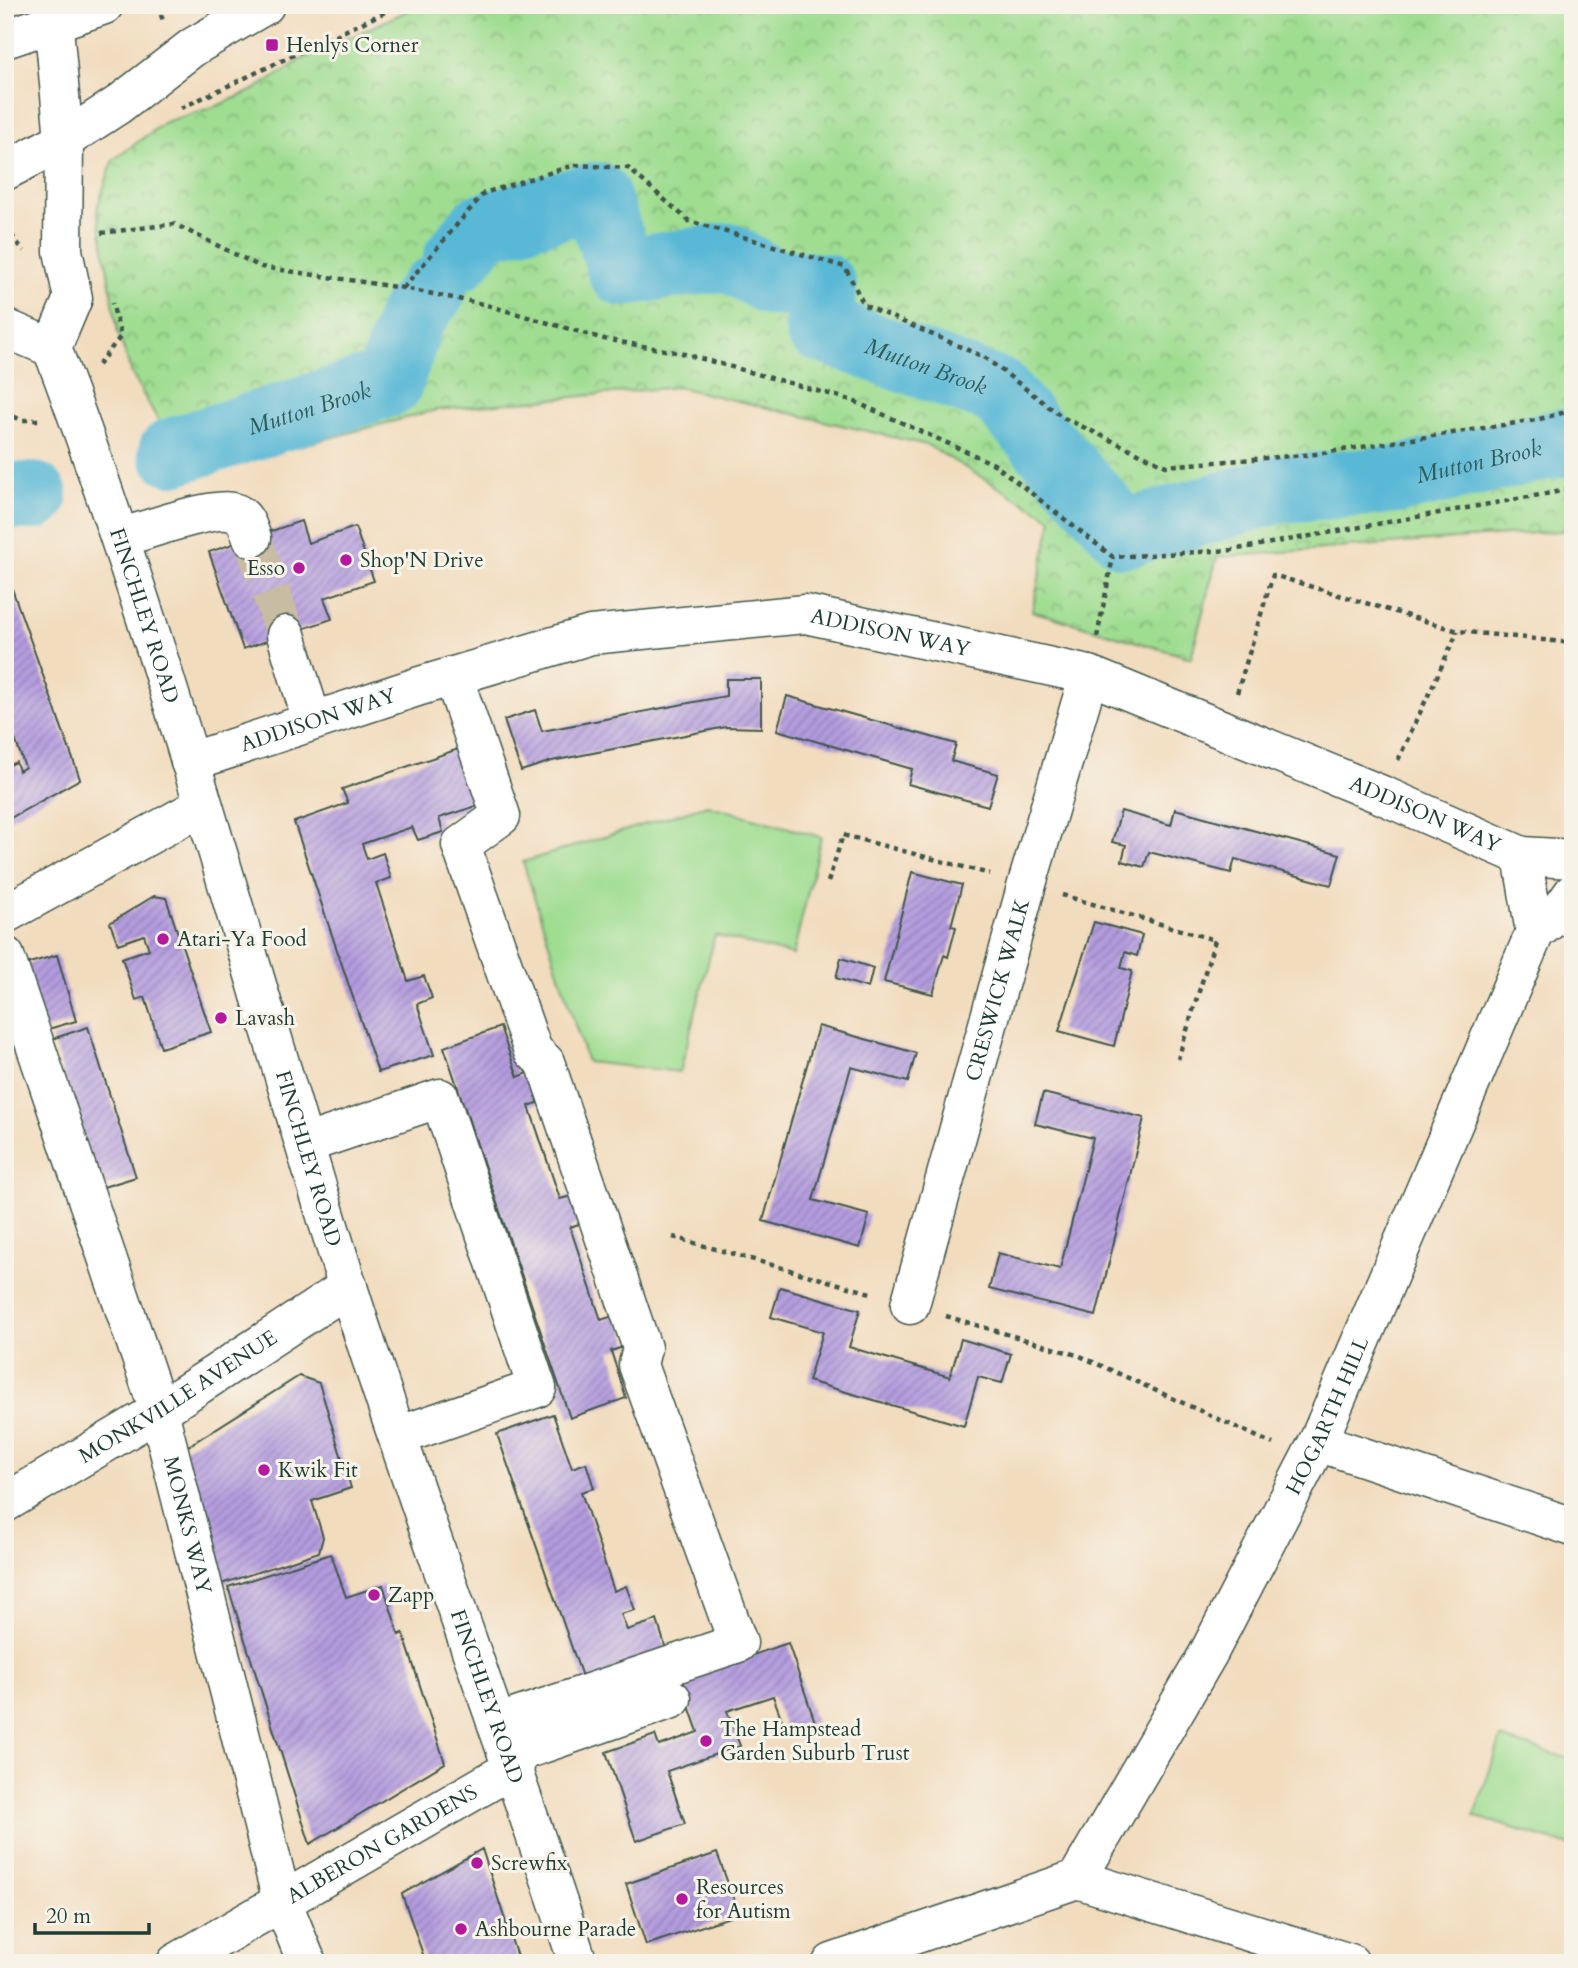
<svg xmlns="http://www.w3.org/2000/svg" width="1578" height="1968" font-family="Cardo,serif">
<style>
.park{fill:url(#park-crowns);stroke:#5f8d62;stroke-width:2}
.garden{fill:#9fdd91;stroke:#5f8d62;stroke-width:2}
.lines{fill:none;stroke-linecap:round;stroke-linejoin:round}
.river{stroke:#58b8d6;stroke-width:68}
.building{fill:url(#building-hatch)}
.minor-tunnel{stroke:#c8bca2;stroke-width:38;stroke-dasharray:38 19;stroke-linecap:butt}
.minor-casing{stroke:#3f5549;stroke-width:41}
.major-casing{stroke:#3f5549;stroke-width:41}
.highway-casing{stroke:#3f5549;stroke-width:41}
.path{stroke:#3f5549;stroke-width:4.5;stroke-dasharray:5 5;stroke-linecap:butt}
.minor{stroke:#fff;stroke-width:38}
.major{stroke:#fff;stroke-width:38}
.highway{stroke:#fff;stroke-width:38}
.poi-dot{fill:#b5179e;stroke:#f7f3e8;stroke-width:2.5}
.labels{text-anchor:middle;stroke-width:6;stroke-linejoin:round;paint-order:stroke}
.poi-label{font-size:21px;fill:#1f3d34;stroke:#f7f3e8;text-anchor:start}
.street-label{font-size:21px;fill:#1f3d34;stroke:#f7f3e8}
.water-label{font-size:23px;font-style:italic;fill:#2d5c5c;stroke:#f7f3e8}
</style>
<defs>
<pattern id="park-crowns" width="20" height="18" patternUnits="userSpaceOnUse" patternTransform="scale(1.75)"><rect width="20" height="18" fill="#9fdd91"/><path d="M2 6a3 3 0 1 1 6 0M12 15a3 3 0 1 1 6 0" fill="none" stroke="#81b477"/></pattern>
<pattern id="building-hatch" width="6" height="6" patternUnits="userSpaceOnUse" patternTransform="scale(1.75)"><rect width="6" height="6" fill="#b49cdf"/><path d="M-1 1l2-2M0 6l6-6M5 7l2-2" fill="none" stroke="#9280b6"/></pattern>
</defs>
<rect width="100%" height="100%" fill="#f7f3e8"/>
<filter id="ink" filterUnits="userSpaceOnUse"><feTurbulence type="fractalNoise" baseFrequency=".0143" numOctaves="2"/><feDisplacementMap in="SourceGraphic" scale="14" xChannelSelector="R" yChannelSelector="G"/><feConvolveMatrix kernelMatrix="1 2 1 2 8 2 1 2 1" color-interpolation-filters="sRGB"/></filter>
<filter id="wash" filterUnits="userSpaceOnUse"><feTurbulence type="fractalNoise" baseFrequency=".00686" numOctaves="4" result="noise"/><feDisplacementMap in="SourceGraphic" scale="28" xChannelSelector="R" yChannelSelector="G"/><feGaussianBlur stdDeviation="1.57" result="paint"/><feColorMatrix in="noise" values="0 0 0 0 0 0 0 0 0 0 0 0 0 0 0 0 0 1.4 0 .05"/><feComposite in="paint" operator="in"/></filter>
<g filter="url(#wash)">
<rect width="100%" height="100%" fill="#f2dcbe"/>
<!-- park -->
<path class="park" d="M420 5H1573V530L1217 557 1191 658 1032 611 1052 519 927 445 677 387 436 410 189 475 132 374 118 332 97 208 113 160 165 122 217 106 256 89 301 60Z
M5 463 30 504 5 514Z"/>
<!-- garden -->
<path class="garden" d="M707 805 821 837 793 955 715 935 680 1072 587 1062 523 862Z
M1501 1738 1573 1760V1847L1474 1816Z"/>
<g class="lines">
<!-- river -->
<g class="river">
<path id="s1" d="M457 258 482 227 596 196 622 272 728 257 772 282 823 287 819 328 997 391 1124 534 1280 489 1396 480 1573 440"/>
<path id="s2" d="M172 452 389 383 411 318 432 291"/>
<path d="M5 496H34"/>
</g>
</g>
<g id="blocks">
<!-- building -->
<path class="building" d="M301 521 308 543 355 527 374 581 324 598 332 619 243 649 209 552Z
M6 572 80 779 5 821V767L16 762 19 771 25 767 5 711Z
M726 679H761V728L726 727 552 761 521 771 504 720 535 710 542 731 726 696Z
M787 696 956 744 951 761 998 774 988 806 908 784 912 769 777 730Z
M470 745 489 802 439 818 443 832 418 840 412 827 362 844 367 859 383 853 391 878 376 883 408 981 424 976 432 998 417 1004 434 1055 378 1072 294 822 348 803 342 789Z
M1175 809 1340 854 1331 885 1235 859 1231 873 1149 852 1144 867 1122 861 1126 845 1112 842 1121 811 1171 825Z
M912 872 962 885 951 926 956 927 948 957 944 955 933 994 884 982Z
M154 896 166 898 211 1032 161 1048 145 997 136 1000 122 958 149 949 144 935 118 944 110 923Z
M1094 922 1142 935 1137 956 1125 952 1121 968 1132 971 1114 1046 1059 1031Z
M57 955 76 1021 45 1030 26 964Z
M841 958 873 968 868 988 836 978Z
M818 1026 916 1053 908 1082 851 1067 813 1200 869 1215 860 1248 763 1221Z
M88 1027 136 1177 100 1188 52 1039Z
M500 1027 518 1077 536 1070 548 1099 529 1106 560 1199 579 1194 588 1221 570 1227 601 1320 619 1314 629 1345 611 1351 626 1398 570 1418 444 1047Z
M1043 1093 1144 1118 1096 1316 989 1289 998 1253 1060 1269 1093 1138 1035 1124Z
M780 1287 860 1310 849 1347 950 1377 961 1339 1011 1354 1002 1383 978 1377 964 1426 808 1381 823 1332 771 1317Z
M299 1376 319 1383 351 1488 312 1501 323 1537 319 1552 212 1587 179 1452Z
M553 1414 572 1468 586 1463 594 1488 581 1492 614 1591 626 1586 635 1610 621 1614 627 1630 657 1620 667 1652 586 1688 497 1434Z
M331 1554 346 1597 383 1585 399 1635 403 1633 445 1763 310 1844 228 1587Z
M788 1643 815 1722 786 1731 773 1696 727 1711 740 1746 667 1771 685 1824 636 1841 606 1752 655 1735 659 1746 698 1732 680 1680Z
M482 1849 519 1963H426L402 1894Z
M717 1853 739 1914 646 1945 626 1884Z"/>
</g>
</g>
<g filter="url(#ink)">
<use href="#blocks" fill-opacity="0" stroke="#3f5549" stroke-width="2"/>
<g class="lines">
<!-- minor-tunnel -->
<path class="minor-tunnel" d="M252 538 286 635"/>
<!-- minor casing -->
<g class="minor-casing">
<g id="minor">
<path d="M120 538C144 531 213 506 233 512 245 515 248 527 252 538"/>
<path d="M286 635 312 721"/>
<path d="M453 676 501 816 461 845 533 1051 545 1062 642 1348 638 1365 738 1643 499 1723"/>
<path id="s3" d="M190 762 420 686 591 635 805 614 1089 675 1382 795 1522 856 1573 859"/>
<path d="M1522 856 1535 932"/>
<path d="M5 914 202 806"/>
<path id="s4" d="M5 956 159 1411 282 1901 307 1963"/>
<path d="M305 1144 440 1098 537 1388 398 1436"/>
<path id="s5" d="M910 1305 1027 884 1089 675"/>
<path d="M1318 1442 1573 1527"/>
<path id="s6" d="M5 1503 159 1411 348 1287"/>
<path d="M510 1755 672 1699"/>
<path id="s7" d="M1077 1879 1208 1654 1318 1442 1535 932 1558 914 1573 893"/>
<path id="s8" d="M176 1963 515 1767"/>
<path d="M832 1963 1077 1879 1350 1963"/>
</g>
</g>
<!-- major casing -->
<g class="major-casing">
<g id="major">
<path id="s9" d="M52 5 64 140 63 251 73 298 52 348C168 654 249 972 347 1284 419 1512 504 1736 578 1963"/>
<path d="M5 171 64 140 118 105 193 47 265 5"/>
<path d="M5 328 52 348"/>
</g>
</g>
<!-- highway casing -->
<g class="highway-casing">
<path id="highway" d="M5 39 104 5"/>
</g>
<!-- path -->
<path class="path" d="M158 5 163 21
M181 108 400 5
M5 227 24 251
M101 233 174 224 261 267 403 288 483 304 604 339 681 353 851 400 994 464 1113 557 1232 550 1573 489
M403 288 484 193 575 165 628 168 689 221 845 267 864 305 984 357 1064 418 1166 466 1316 454 1536 420 1573 410
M98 365 121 336 112 303
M5 412 21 420H39
M1097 637 1113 557
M1237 693 1273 575 1458 631 1573 643
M1398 760 1458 631
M828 882 843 835 990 874
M1062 895 1215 940 1178 1059
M673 1237 874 1294
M946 1316 1080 1356 1273 1444"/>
<!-- minor -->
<use href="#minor" class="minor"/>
<!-- major -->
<use href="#major" class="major"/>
<!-- highway -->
<use href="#highway" class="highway"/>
</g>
</g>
<!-- markers -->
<g class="poi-dot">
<rect x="265" y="38" width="14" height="14" rx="3.5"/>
<circle cx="346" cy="560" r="7"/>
<circle cx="299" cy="568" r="7"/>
<circle cx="163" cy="939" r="7"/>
<circle cx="221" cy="1018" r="7"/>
<circle cx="264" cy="1470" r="7"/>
<circle cx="374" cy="1595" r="7"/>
<circle cx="706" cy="1741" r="7"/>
<circle cx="477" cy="1863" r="7"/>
<circle cx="682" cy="1899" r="7"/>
<circle cx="461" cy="1929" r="7"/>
</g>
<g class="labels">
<!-- poi labels -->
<g class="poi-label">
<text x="286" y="52">Henlys Corner</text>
<text x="360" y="567">Shop'N Drive</text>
<text x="285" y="575" text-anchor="end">Esso</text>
<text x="177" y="946">Atari-Ya Food</text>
<text x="235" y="1025">Lavash</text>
<text x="278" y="1477">Kwik Fit</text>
<text x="388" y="1602">Zapp</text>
<text x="720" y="1736">The Hampstead<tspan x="720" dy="24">Garden Suburb Trust</tspan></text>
<text x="491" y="1870">Screwfix</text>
<text x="696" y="1894">Resources<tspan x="696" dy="24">for Autism</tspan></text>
<text x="475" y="1936">Ashbourne Parade</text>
</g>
<!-- street labels -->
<g class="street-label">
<text dy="7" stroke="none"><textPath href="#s9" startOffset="632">FINCHLEY ROAD</textPath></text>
<text dy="7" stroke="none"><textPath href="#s3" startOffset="723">ADDISON WAY</textPath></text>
<text dy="7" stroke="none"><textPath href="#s3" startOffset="135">ADDISON WAY</textPath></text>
<text dy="7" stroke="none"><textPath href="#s3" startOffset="1290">ADDISON WAY</textPath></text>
<text dy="7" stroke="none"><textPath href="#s5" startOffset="327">CRESWICK WALK</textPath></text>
<text dy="7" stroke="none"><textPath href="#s9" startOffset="1199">FINCHLEY ROAD</textPath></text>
<text dy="7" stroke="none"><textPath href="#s6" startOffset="203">MONKVILLE AVENUE</textPath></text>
<text dy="7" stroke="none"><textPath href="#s7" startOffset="527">HOGARTH HILL</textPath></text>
<text dy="7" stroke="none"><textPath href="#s4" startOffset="598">MONKS WAY</textPath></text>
<text dy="7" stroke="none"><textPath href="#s9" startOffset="1766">FINCHLEY ROAD</textPath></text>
<text dy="7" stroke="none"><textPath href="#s8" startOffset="238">ALBERON GARDENS</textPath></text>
</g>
<!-- water labels -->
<g class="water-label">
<text dy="8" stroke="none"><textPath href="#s1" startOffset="602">Mutton Brook</textPath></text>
<text dy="8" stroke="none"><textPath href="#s2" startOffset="144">Mutton Brook</textPath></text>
<text dy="8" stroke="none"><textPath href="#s1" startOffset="1232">Mutton Brook</textPath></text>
</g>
</g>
<!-- margin -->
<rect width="1578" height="1968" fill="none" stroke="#f7f3e8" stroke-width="28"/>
<!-- scale -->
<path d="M35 1923v10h114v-10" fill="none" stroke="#1f3d34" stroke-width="3.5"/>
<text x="46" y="1923" font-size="21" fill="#1f3d34" stroke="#f7f3e8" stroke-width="5" paint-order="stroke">20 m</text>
</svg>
